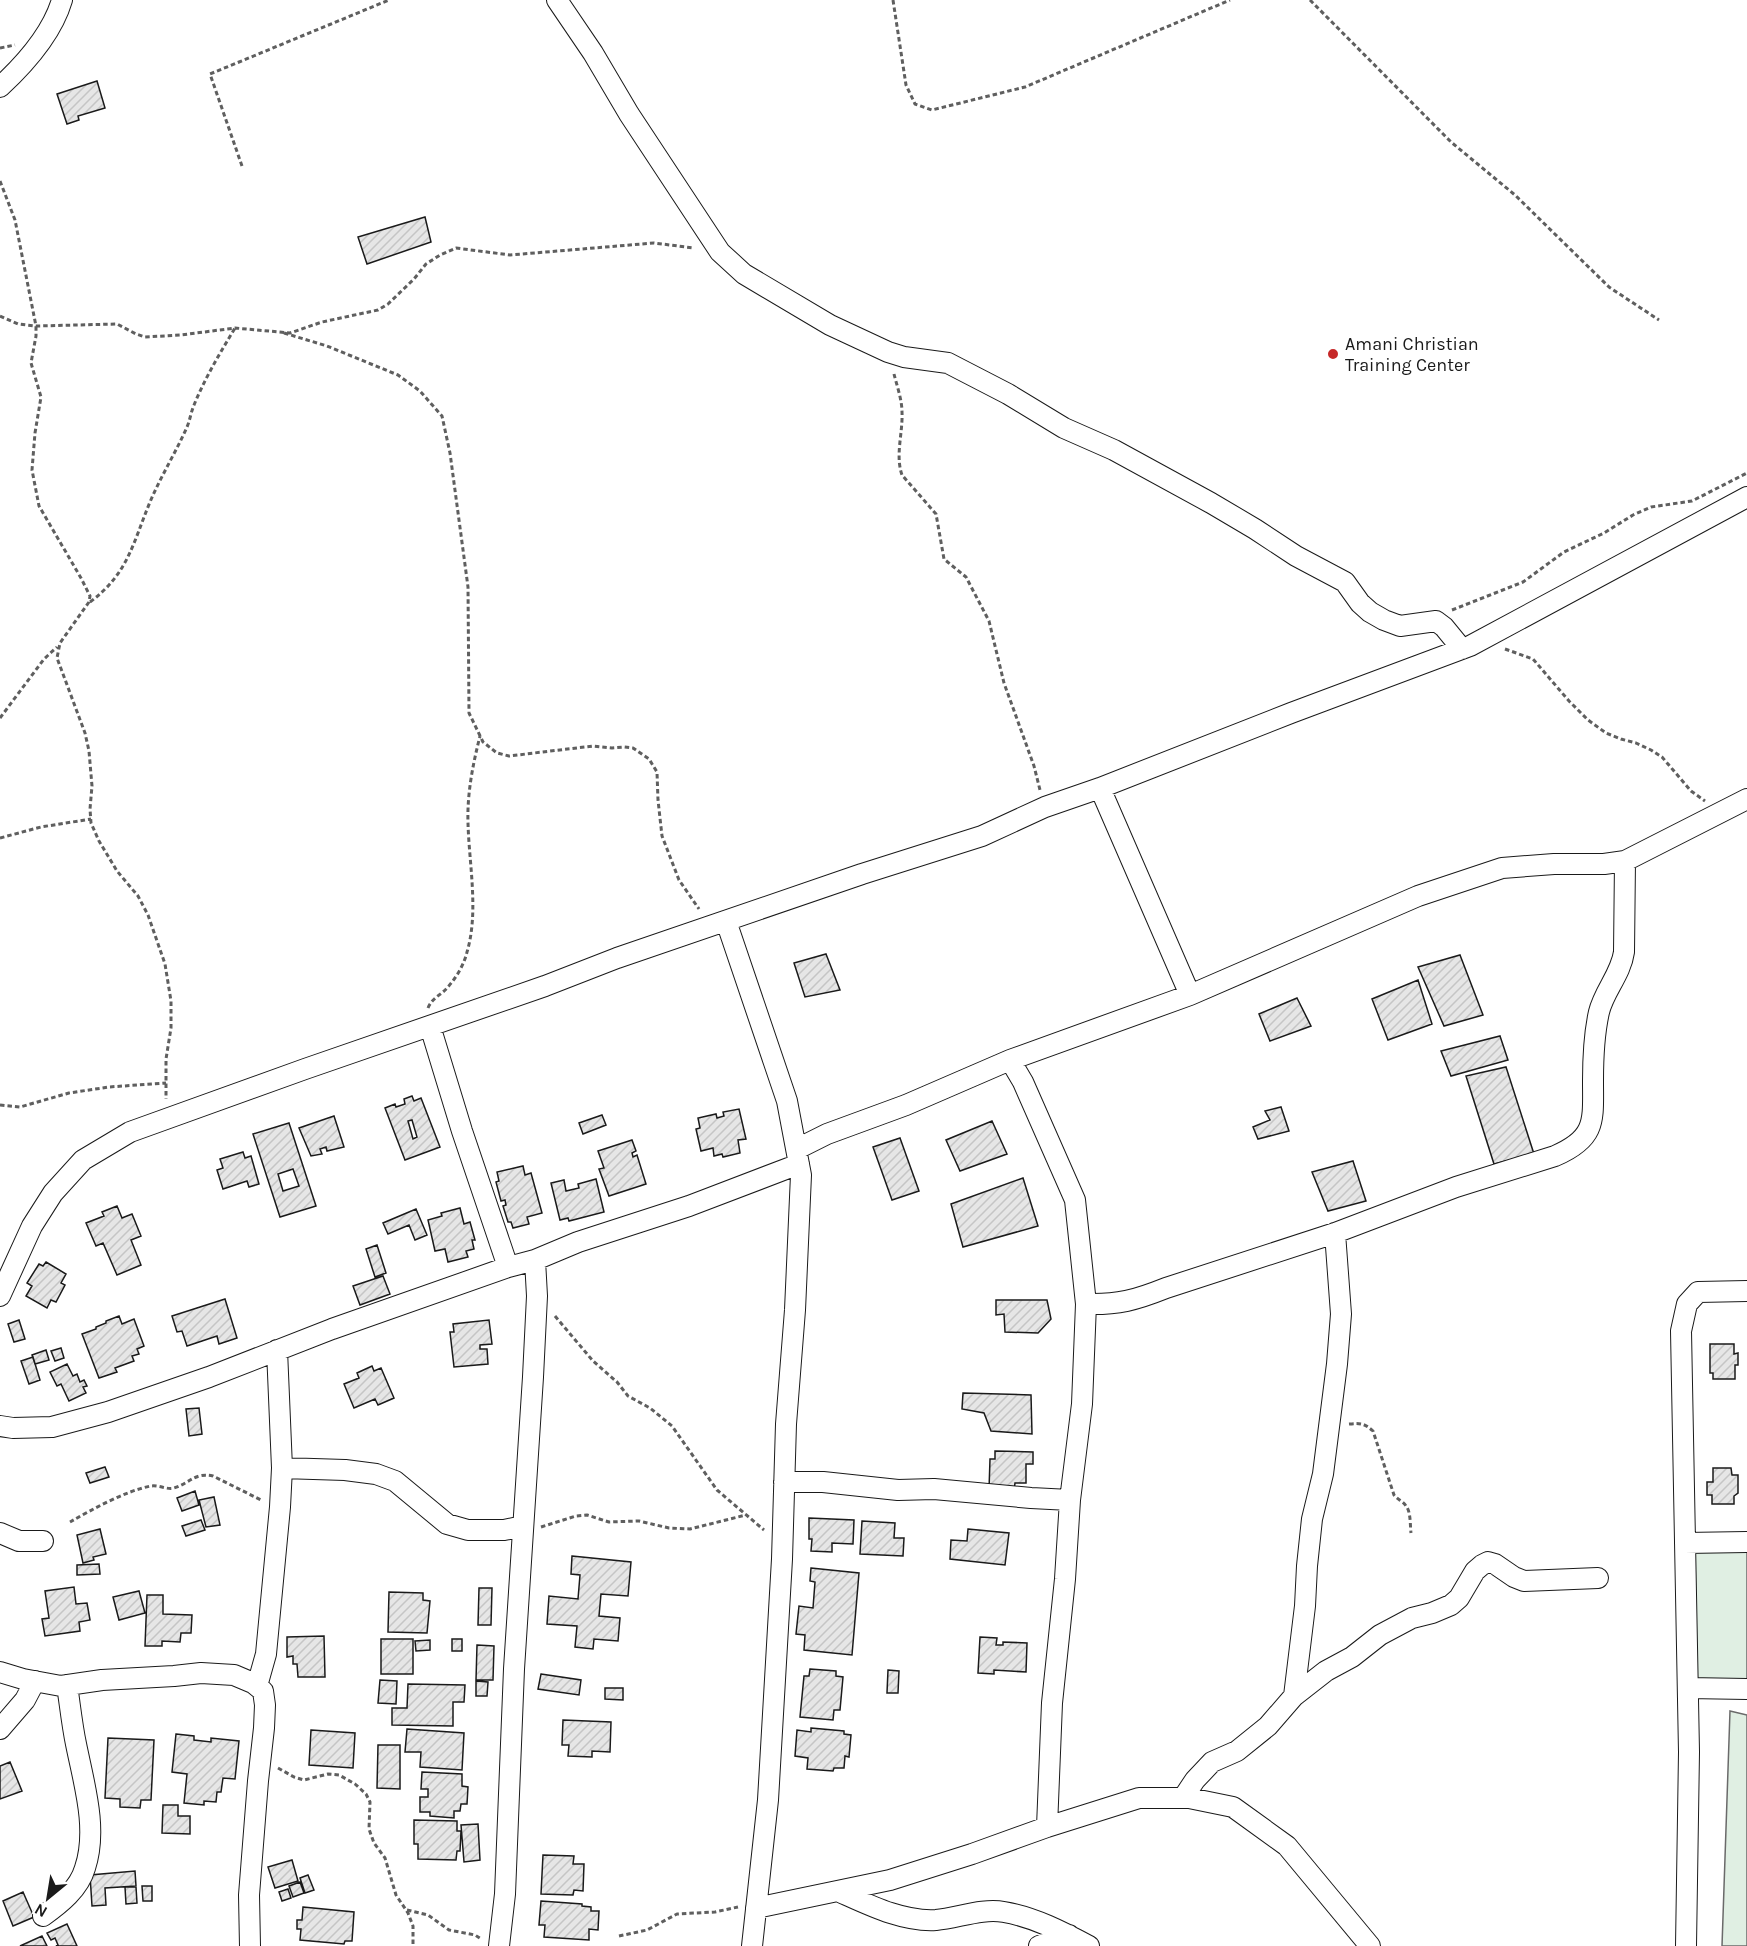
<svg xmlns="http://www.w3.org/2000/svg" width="1747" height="1946" font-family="Karla,sans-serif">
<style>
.grass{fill:#e0efe3;stroke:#6a6a6a;stroke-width:1.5}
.building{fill:url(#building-hatch);stroke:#1a1a1a;stroke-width:1.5;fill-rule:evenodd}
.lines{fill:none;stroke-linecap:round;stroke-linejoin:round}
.minor-casing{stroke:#1a1a1a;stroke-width:22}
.path{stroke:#5f5f5f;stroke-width:3;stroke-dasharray:4.5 3;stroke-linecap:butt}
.minor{stroke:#fff;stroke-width:20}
.poi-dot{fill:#c62828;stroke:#fff;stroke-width:2}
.labels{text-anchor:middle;stroke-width:4.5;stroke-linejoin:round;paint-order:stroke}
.poi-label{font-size:18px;fill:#1a1a1a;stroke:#fff;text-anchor:start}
</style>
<defs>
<pattern id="building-hatch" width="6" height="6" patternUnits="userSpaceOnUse" patternTransform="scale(1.5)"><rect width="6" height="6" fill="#e6e6e6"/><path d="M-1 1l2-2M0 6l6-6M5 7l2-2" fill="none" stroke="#c5c5c5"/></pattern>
</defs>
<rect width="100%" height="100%" fill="#fff"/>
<!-- grass -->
<path class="grass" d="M1679 1550H1747V1692L1680 1695Z
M1730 1711 1747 1715V1946H1722Z"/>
<!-- building -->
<path class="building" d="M97 81 105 108 78 116 79 120 67 124 57 94Z
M425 217 431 242 367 264 358 237Z
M826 954 840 990 805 997 794 963Z
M1460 955 1483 1015 1444 1026 1418 967Z
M1418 980 1432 1024 1388 1040 1372 999Z
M1297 998 1311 1026 1270 1041 1259 1014Z
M1500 1036 1508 1060 1451 1076 1441 1051Z
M1506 1067 1534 1154 1494 1164 1466 1076Z
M412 1096 414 1101 421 1098 440 1147 405 1160 385 1108 395 1104 396 1107 405 1104 404 1099ZM412 1120 417 1137 413 1139 408 1121Z
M1281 1107 1289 1131 1258 1139 1253 1127 1270 1120 1265 1111Z
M739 1109 746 1139 738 1140 740 1153 723 1157 722 1154 714 1156 713 1148 701 1151 696 1129 700 1128 698 1118 716 1114 717 1118 724 1116 723 1112Z
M602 1115 606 1125 583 1134 579 1123Z
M334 1116 344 1147 327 1151 326 1147 320 1149 322 1154 311 1156 299 1128Z
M992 1121 1007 1154 960 1171 946 1140Z
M289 1123 316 1206 280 1217 253 1134ZM293 1169 299 1186 283 1191 278 1174Z
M900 1138 919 1191 892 1200 873 1147Z
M632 1140 636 1151 632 1153 633 1157 637 1155 646 1184 609 1196 599 1169 604 1168 598 1151Z
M243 1152 245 1158 251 1156 259 1184 249 1187 247 1181 223 1189 217 1170 223 1168 220 1159Z
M1353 1161 1366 1201 1328 1211 1312 1172Z
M523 1166 525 1175 531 1173 542 1213 527 1217 529 1224 513 1228 511 1222H508L503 1206 506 1205 505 1200 501 1201 496 1182 499 1181 497 1172Z
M1023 1178 1038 1226 963 1247 951 1204Z
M596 1179 604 1212 569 1221 568 1218 560 1220 551 1183 564 1180 566 1191 579 1188 578 1184Z
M117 1206 122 1218 132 1214 141 1236 131 1240 141 1265 117 1275 103 1243 96 1246 86 1223 104 1216 102 1212Z
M460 1208 464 1224 470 1222 475 1240H472L474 1249 466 1251 468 1257 448 1262 445 1249 435 1251 428 1220 442 1216 441 1213Z
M416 1209 427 1235 415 1240 409 1225 388 1234 383 1223Z
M377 1245 386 1273 375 1277 366 1249Z
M46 1262 66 1274 61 1283 65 1285 56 1302 51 1300 47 1308 26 1296 32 1286 27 1283 39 1264 43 1266Z
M383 1276 390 1294 360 1305 353 1286Z
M225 1299 237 1338 219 1344 217 1336 187 1346 182 1331 177 1332 172 1316Z
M996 1300H1047L1051 1319 1038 1333 1005 1332 1004 1314 996 1315Z
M119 1316 122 1324 134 1319 144 1346 137 1349 139 1354 132 1356 134 1361 115 1368 117 1372 99 1378 82 1334 96 1329V1327L106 1323V1321Z
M19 1320 25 1339 14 1342 8 1324Z
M489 1320 492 1344 480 1345V1349H487L488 1364 454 1367 450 1332H454L453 1324Z
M1710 1344H1734V1354L1738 1353V1365H1735V1379H1713V1373H1710Z
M61 1348 64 1358 55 1361 51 1351Z
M46 1350 49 1360 35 1364 32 1355Z
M33 1357 40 1380 29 1384 21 1361Z
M67 1364 73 1376 77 1374 80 1382 84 1380 87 1386 83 1387 86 1393 69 1401 61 1384 57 1386 50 1372Z
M372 1366 374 1371 381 1368 394 1398 378 1405 375 1399 354 1408 344 1384 359 1378 357 1373Z
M963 1393 1031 1395 1032 1434 991 1431 984 1413 962 1409Z
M199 1408 202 1434 189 1436 186 1409Z
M995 1451 1033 1452V1464H1026V1483H1015L1014 1491 989 1490 990 1459H995Z
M105 1467 109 1477 90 1483 86 1473Z
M1713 1468H1731L1732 1475H1738V1493L1734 1496V1504H1712V1495H1707V1482H1713Z
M195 1491 199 1505 182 1511 177 1498Z
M214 1497 220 1525 206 1527 199 1500Z
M809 1518 854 1520 853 1544 832 1543V1552L811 1551 812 1539H809Z
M201 1520 205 1530 186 1536 182 1526Z
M862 1521 895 1523 894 1538H904L903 1556 860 1554Z
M100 1529 106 1554 93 1557 94 1560 83 1563 77 1535Z
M968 1529 1009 1533 1005 1565 950 1559 951 1540 967 1541Z
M572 1556 631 1562 628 1596 601 1594 599 1616 620 1618 618 1641 594 1639 593 1649 575 1647 577 1626 547 1624 549 1596 578 1599 580 1575 571 1574Z
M99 1564 100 1574 77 1575V1565Z
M811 1568 859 1573 852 1655 804 1650 805 1635 796 1634 799 1606 813 1608 815 1582 810 1581Z
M74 1587 76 1604 87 1603 90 1620 79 1622 80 1631 45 1636 42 1619 49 1618 45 1591Z
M479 1588H492L491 1625H478Z
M139 1591 145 1613 119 1620 113 1597Z
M389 1592 423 1593V1600L430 1601 427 1633 388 1632Z
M147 1595H163V1614L192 1615 191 1633H181L180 1642 162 1641V1646H145Z
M324 1636 325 1677H298L297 1664H293V1656L287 1657V1637Z
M980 1637 997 1638 996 1645H1003V1642L1027 1643 1026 1672 994 1670V1674L978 1673Z
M381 1639H413V1674H381Z
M452 1639H462V1651H452Z
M430 1640V1650L416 1651 415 1641Z
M477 1645 494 1646 493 1680H476Z
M810 1669 836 1671V1676L843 1677 840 1710H834L833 1720 800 1717 804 1676H809Z
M888 1670 899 1671 898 1693H887Z
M541 1674 581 1680 579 1695 538 1689Z
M380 1680 397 1681 396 1704 378 1703Z
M476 1681 488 1682 487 1696H476Z
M408 1684 465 1685 464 1702H453V1726L392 1725V1708H407Z
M605 1688H623V1700L605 1699Z
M563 1720 611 1722 610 1752 592 1751V1757L568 1756 569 1745H562Z
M811 1728 844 1731V1734L851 1735 849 1757 845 1756 844 1768H834L833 1771 807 1769 808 1758 795 1756 797 1730 811 1732Z
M407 1729 464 1733 462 1770 420 1767 421 1752H405Z
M311 1730 355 1733 353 1768 309 1765Z
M176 1734 194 1736V1740L211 1742V1738L239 1741 235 1779 223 1778 221 1792H217L216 1802 204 1801V1805L184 1803 187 1774 172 1772Z
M108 1738 154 1740 151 1800H141L140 1808 120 1807V1799L105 1798Z
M378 1745H400V1789L377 1788Z
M10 1762 22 1791 0 1799V1766Z
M422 1772 462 1774V1786L468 1787 467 1804H461L460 1811H454V1818L430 1816V1812H420V1797H428V1789H421Z
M163 1805H178V1816H190V1834L162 1833Z
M414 1820 457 1821V1831H461L460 1851H457L456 1860 418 1859V1844H414Z
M478 1824 480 1860 464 1862 461 1825Z
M543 1855 574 1856 573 1864H584L583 1891 574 1890 573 1895 541 1894Z
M292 1860 298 1881 275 1888 268 1867Z
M135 1871 136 1886 105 1888 106 1905 92 1906 90 1875Z
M308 1875 314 1890 305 1893 300 1878Z
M300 1882 304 1893 293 1897 289 1886Z
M142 1886H152V1901H143Z
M125 1887H136L137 1903 126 1904Z
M288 1889 291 1898 282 1901 279 1892Z
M23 1892 34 1917 13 1926 3 1901Z
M541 1901 582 1904V1906L591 1907V1911H599L598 1930 589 1929V1940L544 1937 545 1925H539Z
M303 1907 354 1912 352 1941H345L344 1944 300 1940 301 1929H297V1920H302Z
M67 1924 77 1946H56L58 1945 55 1938 51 1940 47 1933Z
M42 1936 47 1946H20Z"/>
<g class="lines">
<!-- minor casing -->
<g class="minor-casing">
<path id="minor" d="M557 0 593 53 629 114 720 252 744 274 830 325 888 352 904 357 948 363 1008 394 1064 428 1114 450 1211 503 1255 529 1296 556 1345 582 1360 603 1370 612 1384 620 1400 626 1436 621 1444 627 1462 649
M0 87C26 63 52 34 62 0
M1100 788 1190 995
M726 921 787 1101 801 1175 795 1310 786 1424 782 1559 768 1800 752 1946
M430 1026 462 1131 508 1267
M1010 1060 1023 1082 1075 1200 1086 1304C1118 1305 1136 1300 1166 1288L1335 1233 1456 1187 1555 1156C1597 1138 1593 1120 1593 1081 1593 1059 1594 1034 1599 1012 1604 991 1621 974 1624 952L1625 861
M797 1149 827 1134 906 1105 1010 1060 1190 995 1418 896 1502 868 1554 864H1604L1625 861 1747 799
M0 1296 32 1226 53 1193 83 1160 130 1132 305 1069 545 986 617 958 862 874 982 836 1045 807 1100 788 1291 713 1470 646 1747 497
M0 1426 13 1428 52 1427 108 1412 209 1377 332 1329 508 1267 535 1260 578 1242 689 1206 799 1164
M282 1468 345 1470 376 1474 395 1481 447 1524 468 1530H504L523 1526
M784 1482H823L898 1490 934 1489 1031 1498 1070 1500
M0 1533 19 1541H43
M1685 1543 1747 1542
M0 1672 23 1679 61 1686 102 1680 174 1676 201 1673 234 1675 253 1683 263 1691 265 1705 264 1728 258 1781 249 1895 250 1946
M257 1686 266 1654 280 1507 282 1468 277 1350
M1688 1688 1747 1689
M1294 1696 1305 1606 1307 1566 1312 1519 1323 1474 1337 1364 1341 1314 1335 1233
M0 1729 25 1700 35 1681
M1183 1798 1195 1780 1212 1762 1237 1751 1268 1726 1294 1696 1326 1671 1352 1657 1380 1635 1412 1618 1432 1613 1451 1605 1459 1598 1475 1571 1482 1565 1488 1562 1495 1564 1514 1577 1524 1581 1598 1578
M1047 1827 1052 1703 1065 1579 1070 1500 1082 1404 1086 1304
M840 1892C869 1905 903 1922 936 1920 958 1918 982 1908 1004 1912 1034 1917 1063 1932 1089 1946
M756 1908 890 1880 972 1854 1047 1827 1139 1798H1189L1233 1807 1287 1846 1370 1946
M43 1916C60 1904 79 1889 85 1868 98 1829 84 1784 76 1744 72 1725 70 1705 67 1685
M499 1946 505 1894 514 1669 533 1377 537 1296 535 1260
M1039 1946 1069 1935
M1686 1946 1689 1752 1681 1331 1687 1304 1698 1292 1747 1291"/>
</g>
<!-- path -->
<path class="path" d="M893 0 906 85 915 104 932 110 1025 87 1230 0
M1310 0 1451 142 1515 195 1609 287 1659 320
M0 48 15 45
M242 166 210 74 389 0
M0 181 15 220 36 326V336L31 363 41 397 35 433 32 470 39 506 81 578 90 596 89 602 60 643 57 658 85 733 89 751 92 786 90 809 91 823 99 841 117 871 138 896 148 915 165 964 171 1001V1028L166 1059V1099
M0 316 18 324 36 326 117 324 136 334 145 337 181 335 235 328 290 333 322 322 378 310 388 304 414 279 426 264 440 255 456 248 510 255 654 243 694 248
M284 333 327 346 398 375 420 391 442 416 450 453 468 587 469 713 483 742 497 753 509 756 593 746 612 748 624 747 633 748 649 759 657 772 658 800 662 836 679 880 699 909
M894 374C897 386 902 400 902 412 903 433 895 455 902 475L936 514 944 559 966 577 989 621 1004 683 1034 766 1040 790
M90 602C128 574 133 543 150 502 161 476 176 452 187 427 190 420 191 412 194 405 205 378 220 353 235 328
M1452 610 1523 582 1564 552 1604 533 1633 515 1651 507 1692 501 1747 473
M1505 649 1533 659 1569 701 1588 720 1606 733 1621 739 1636 743 1651 750 1662 757 1691 791 1705 801
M0 718 44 659 57 647
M0 838 41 827 91 819
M428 1008C432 998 441 995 447 988 456 978 464 965 467 952 479 912 469 864 468 823 467 793 473 764 480 736
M0 1105 20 1107 69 1093 109 1087 166 1083
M555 1316 593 1361 617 1382 628 1396 650 1408 672 1426 717 1490 764 1530
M1349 1424C1360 1423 1364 1423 1373 1431L1394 1495C1398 1500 1403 1501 1406 1506 1411 1512 1410 1525 1411 1533
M70 1522C93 1509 125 1491 151 1486 160 1485 167 1490 174 1488 190 1483 195 1472 213 1476L261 1500
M541 1527 576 1516 587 1515 609 1522 639 1521 669 1528 690 1529 746 1515
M278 1768 294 1777 304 1780 328 1774 339 1775 355 1784 366 1794 370 1802 369 1829 374 1843 385 1858 396 1895 408 1913 413 1926V1946
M407 1910 428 1915 449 1930 475 1935 481 1939
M619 1936 647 1930 677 1914 715 1912 738 1907"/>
<!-- minor -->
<use href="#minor" class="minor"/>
</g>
<!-- markers -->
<circle class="poi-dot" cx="1333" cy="354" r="6"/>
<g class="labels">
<!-- poi labels -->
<g class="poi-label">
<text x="1345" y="350">Amani Christian<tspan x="1345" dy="21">Training Center</tspan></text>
</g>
</g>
<!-- north arrow -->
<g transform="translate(48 1898) rotate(210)" stroke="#ffffff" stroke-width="4.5" paint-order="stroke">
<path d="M0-4.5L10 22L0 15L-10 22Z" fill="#1a1a1a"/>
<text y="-9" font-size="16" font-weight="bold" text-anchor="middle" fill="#1a1a1a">N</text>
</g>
</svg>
